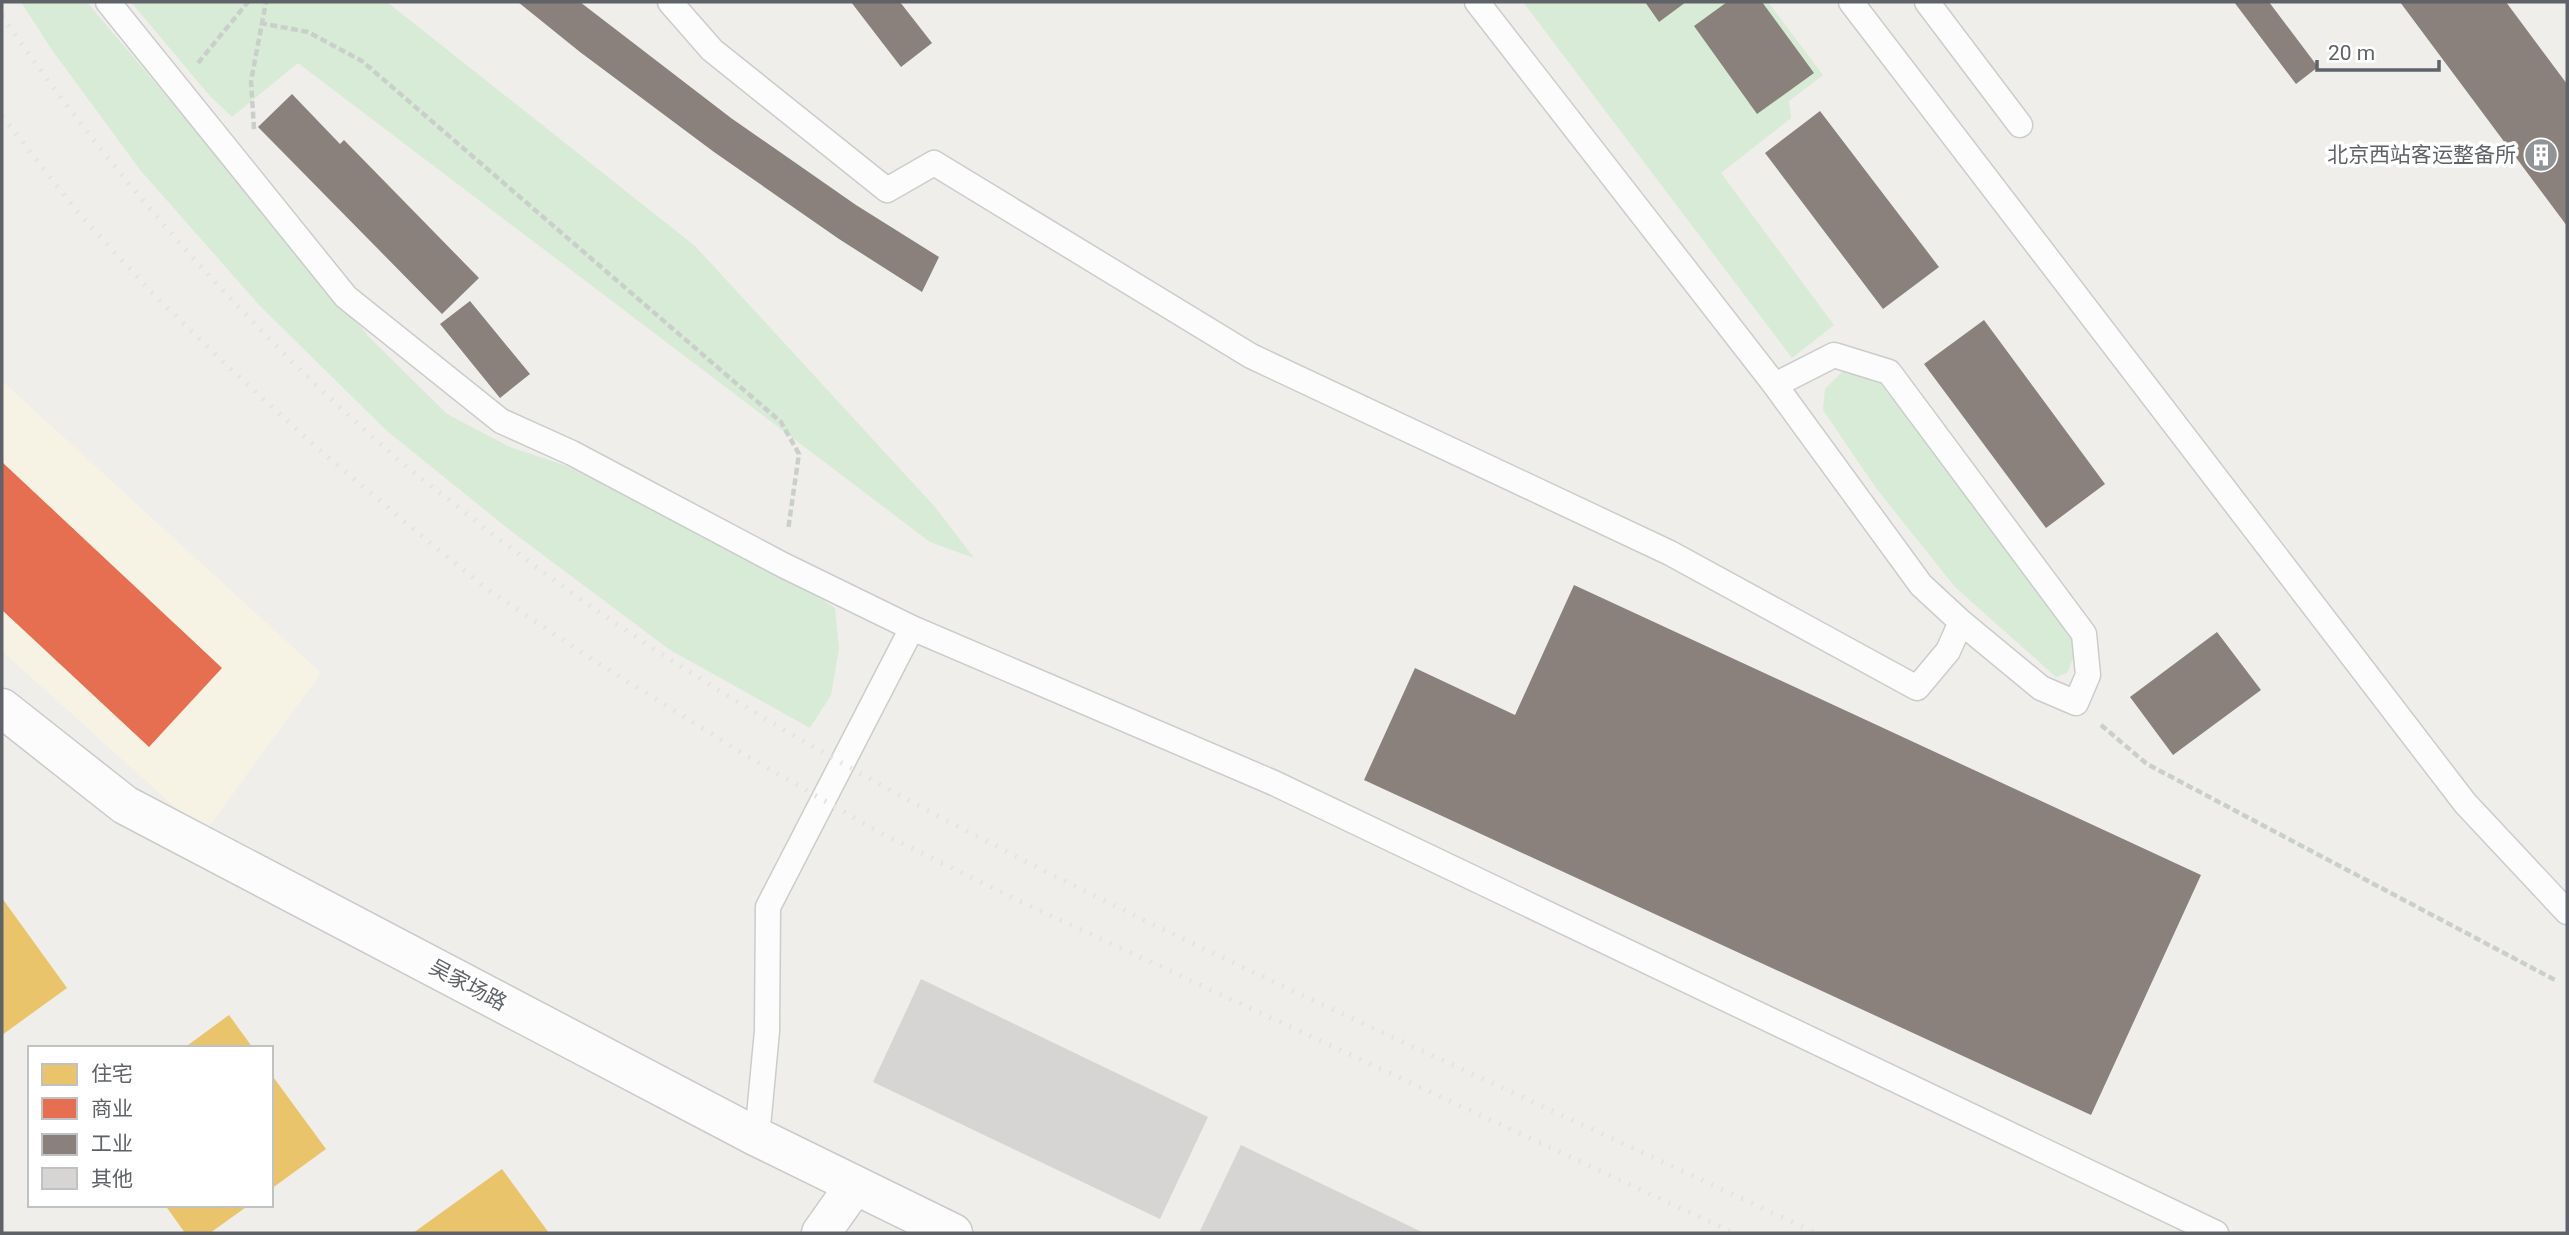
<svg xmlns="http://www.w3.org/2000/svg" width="2569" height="1235" font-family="Roboto,'Noto Sans SC',sans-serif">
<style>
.commercial{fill:#f7f3e4}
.green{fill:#d8ebd6}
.homes{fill:#e9c46a}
.shops{fill:#e76f51}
.industry{fill:#8a817c}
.building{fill:#d6d5d3}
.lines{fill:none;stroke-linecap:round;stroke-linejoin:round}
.lane-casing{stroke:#cbcccc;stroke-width:27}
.secondary-casing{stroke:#cacacb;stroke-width:41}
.path{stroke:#cacfcc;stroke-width:4.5;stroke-dasharray:7 3.5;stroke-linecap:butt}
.lane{stroke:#fdfcfc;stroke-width:24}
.secondary{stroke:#fdfcfc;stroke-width:38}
.rail{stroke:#e4e4e4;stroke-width:5;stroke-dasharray:2 9;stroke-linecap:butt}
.labels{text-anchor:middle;stroke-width:7;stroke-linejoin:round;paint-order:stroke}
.poi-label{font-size:21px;fill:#5f6368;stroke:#fff;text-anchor:end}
.street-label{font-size:21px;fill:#5f6368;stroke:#fff}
</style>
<rect width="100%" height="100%" fill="#efeeea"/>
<!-- commercial -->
<path class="commercial" d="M2 381 321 673 204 833 2 651Z"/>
<!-- green -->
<path class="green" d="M21 2H87L370 338 447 414 510 447 564 465 766 564 835 608 839 649 831 695 810 728 670 650 511 531 387 431 260 306 141 171 52 50Z
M131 2H387L695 246 935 507 974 558 930 542 298 63 232 117 209 95Z
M1523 2H1768L1823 75 1789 101 1791 118 1721 173 1834 325 1792 358Z
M1844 370 1876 378 2068 625 2076 652 2067 673 2056 677 1955 587 1876 488 1823 410 1825 389Z"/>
<!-- homes -->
<path class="homes" d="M2 898 67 988 2 1035Z
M229 1015 253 1048H184Z
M271 1074 326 1149 271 1189Z
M502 1169 549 1233H413Z
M165 1205H249L210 1233H185Z"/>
<!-- shops -->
<path class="shops" d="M2 462 222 668 149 747 2 610Z"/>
<!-- industry -->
<path class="industry" d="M518 2H580L731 118 856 205 939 257 922 292 839 239 714 152 580 52Z
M851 2H900L932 43 901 67Z
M1645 2H1686L1659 22Z
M1727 2H1762L1814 73 1757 114 1694 26Z
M2234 2H2269L2318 67 2296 84Z
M2400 2H2506L2567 84V226Z
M292 94 340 144 344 140 479 278 442 314 258 127Z
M1820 111 1939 267 1883 309 1765 153Z
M470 301 530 374 500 398 440 324Z
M1984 320 2105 484 2046 528 1924 364Z
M1574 585 2201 875 2091 1115 1364 780 1415 668 1515 715Z
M2217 632 2261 690 2173 755 2130 697Z"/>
<!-- building -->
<path class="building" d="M921 979 1208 1117 1160 1219 873 1082Z
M1241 1145 1424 1233H1199Z"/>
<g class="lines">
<!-- lane casing -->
<g class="lane-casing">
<path id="lane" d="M108 2 346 297 501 421 572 453 783 565 912 628 1274 783 2216 1233
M670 2 712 50 887 190 934 163 1251 356 1670 553 1917 688 1948 651 1961 622
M1477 2 1775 385 1921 585 1961 622 2041 688 2076 703 2088 675 2084 634 1889 372 1834 355 1775 385
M1851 2 2465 803 2567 912
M1927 2 2020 125
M757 1137 767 1031 768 907 912 628"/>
</g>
<!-- secondary casing -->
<g class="secondary-casing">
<path id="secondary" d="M2 708 125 805 757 1137 953 1233
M821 1233 855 1185"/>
</g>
<!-- path -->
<path class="path" d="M260 23 308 32 362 61 781 422 799 454 788 530
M198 63 248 2
M254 129 251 81 266 2
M2101 725 2147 764 2555 980"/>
<!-- lane -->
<use href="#lane" class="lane"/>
<!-- secondary -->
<use href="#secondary" class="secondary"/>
<!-- rail -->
<path class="rail" d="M2 16C114 178 245 326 394 456 419 478 446 497 472 518 724 717 1011 859 1300 994 1472 1074 1644 1153 1816 1233
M2 116 80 215 155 296 238 376 316 447 418 533 487 589 590 658 752 759 877 831 1015 899 1734 1233"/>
</g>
<!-- icons -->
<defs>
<g id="building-disc" transform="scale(1.75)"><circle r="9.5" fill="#919496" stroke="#fff"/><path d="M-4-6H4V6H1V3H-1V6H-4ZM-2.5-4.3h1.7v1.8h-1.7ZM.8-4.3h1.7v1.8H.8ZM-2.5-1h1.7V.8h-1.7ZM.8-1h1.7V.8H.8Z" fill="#fff"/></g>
</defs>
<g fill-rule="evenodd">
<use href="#building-disc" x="2541" y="155"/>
</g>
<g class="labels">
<!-- poi labels -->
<g class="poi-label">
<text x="2516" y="162">北京西站客运整备所</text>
</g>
<!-- street labels -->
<g class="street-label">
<text transform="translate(468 985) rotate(28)" y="7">吴家场路</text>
</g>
</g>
<!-- border -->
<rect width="2569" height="1235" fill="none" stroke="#5f6368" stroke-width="7"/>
<!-- legend -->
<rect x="28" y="1046" width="245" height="161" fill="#ffffff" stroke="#bfc1c3" stroke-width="2"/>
<rect x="42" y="1064" width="35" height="21" fill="#e9c46a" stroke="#bfc1c3" stroke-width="2"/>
<text x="91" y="1081" font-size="21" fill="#5f6368">住宅</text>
<rect x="42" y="1098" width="35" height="21" fill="#e76f51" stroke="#bfc1c3" stroke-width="2"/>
<text x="91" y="1116" font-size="21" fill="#5f6368">商业</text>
<rect x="42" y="1134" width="35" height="21" fill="#8a817c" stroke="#bfc1c3" stroke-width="2"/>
<text x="91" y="1151" font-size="21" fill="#5f6368">工业</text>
<rect x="42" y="1168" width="35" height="21" fill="#d6d5d3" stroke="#bfc1c3" stroke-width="2"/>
<text x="91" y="1186" font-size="21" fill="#5f6368">其他</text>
<!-- scale -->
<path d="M2317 60v10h122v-10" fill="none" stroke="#5f6368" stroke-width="3.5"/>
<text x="2328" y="60" font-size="21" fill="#5f6368" stroke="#ffffff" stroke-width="5" paint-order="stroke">20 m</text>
</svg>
